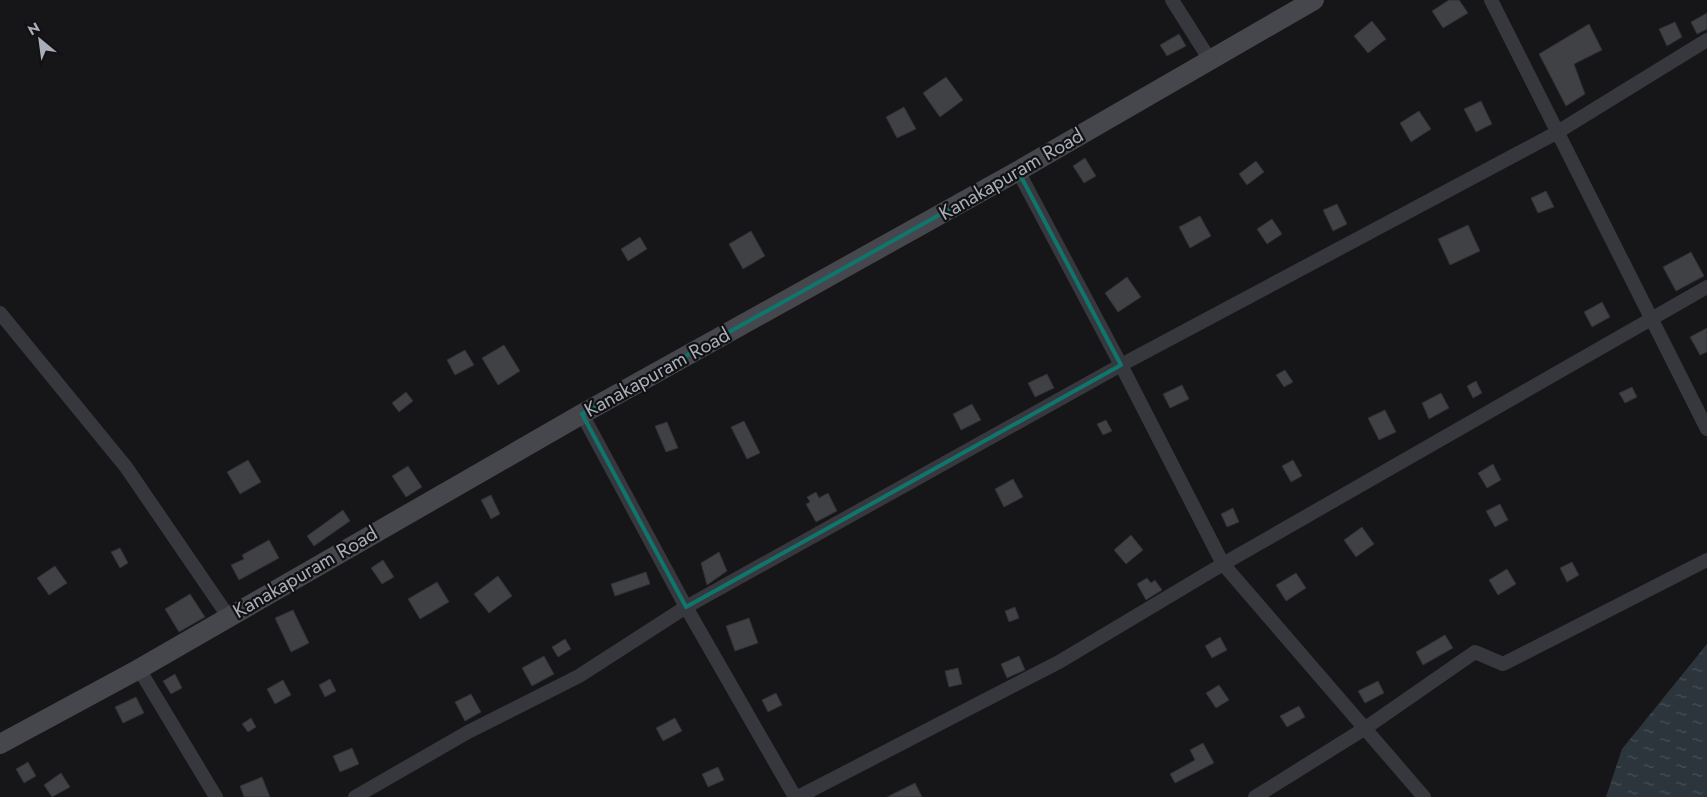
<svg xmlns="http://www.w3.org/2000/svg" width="1707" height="797" font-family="Jost,sans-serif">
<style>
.water{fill:url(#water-ripples)}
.building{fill:#404145;stroke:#303034}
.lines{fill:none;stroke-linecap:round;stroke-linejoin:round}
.street{stroke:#37383d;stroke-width:14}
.secondary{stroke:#45474d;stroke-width:20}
.marked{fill:none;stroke:#0f766e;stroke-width:4;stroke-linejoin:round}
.labels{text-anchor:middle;stroke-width:4.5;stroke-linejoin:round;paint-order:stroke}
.street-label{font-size:20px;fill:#a8adb8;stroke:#111113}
</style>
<defs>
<pattern id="water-ripples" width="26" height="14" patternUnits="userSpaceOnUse" patternTransform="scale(1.25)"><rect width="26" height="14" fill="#2c353c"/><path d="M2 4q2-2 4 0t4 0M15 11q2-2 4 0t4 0" fill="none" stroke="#485056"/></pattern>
</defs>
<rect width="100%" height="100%" fill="#161618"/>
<!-- water -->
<path class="water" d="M1707 644V797H1606L1622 749Z"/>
<!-- building -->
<path class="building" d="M1449 0H1459L1468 13 1443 28 1432 11Z
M1707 13V29L1697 34 1691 22Z
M1372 21 1386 39 1368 53 1354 36Z
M1675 22 1682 37 1667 46 1659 29Z
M1589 24 1602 50 1574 64 1585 94 1566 106 1539 54Z
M1179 34 1186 46 1167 56 1160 45Z
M946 77 963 100 940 117 923 93Z
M1481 101 1492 124 1476 132 1464 109Z
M904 107 916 129 897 138 886 117Z
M1419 111 1431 129 1411 142 1400 123Z
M1085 158 1096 176 1084 183 1073 166Z
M1256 161 1264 172 1247 185 1239 174Z
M1546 191 1554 207 1538 213 1531 198Z
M1337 204 1347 224 1333 231 1323 210Z
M1200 216 1211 236 1190 248 1179 227Z
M1272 219 1282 234 1267 244 1257 229Z
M1468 225 1480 251 1450 265 1438 239Z
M751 231 765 256 743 269 729 244Z
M640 237 647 249 628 261 621 249Z
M1691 252 1704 276 1676 291 1663 267Z
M1127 277 1141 297 1118 312 1105 293Z
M1602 302 1610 317 1592 327 1584 312Z
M1707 328V352L1700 355 1690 337Z
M504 345 520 371 498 385 482 358Z
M465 350 474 365 455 375 447 360Z
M1285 370 1293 382 1284 387 1276 375Z
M1047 374 1054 388 1035 397 1028 383Z
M1476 381 1482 393 1473 398 1467 386Z
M1182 385 1189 399 1170 408 1163 394Z
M1632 387 1637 397 1625 403 1619 393Z
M406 392 413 401 399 412 392 403Z
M1441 393 1449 408 1429 419 1422 403Z
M972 404 981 420 961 430 953 414Z
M1385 410 1396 432 1379 440 1368 418Z
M1106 420 1112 431 1103 435 1097 424Z
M744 421 760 453 747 459 731 427Z
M667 422 678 448 666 452 655 426Z
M248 460 261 482 240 494 227 472Z
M1293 460 1302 476 1291 482 1282 466Z
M1493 464 1501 480 1487 488 1478 473Z
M408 466 422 487 406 497 392 476Z
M1013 479 1023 497 1004 507 995 489Z
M816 492 819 498 828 493 837 511 816 522 806 504 810 502 807 497Z
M491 495 500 514 491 519 481 500Z
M1500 504 1508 520 1495 527 1486 511Z
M1233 508 1239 522 1227 527 1221 514Z
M343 510 350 521 314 546 307 536Z
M1362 527 1374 544 1356 557 1344 540Z
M1131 535 1143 550 1126 564 1114 550Z
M269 540 279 558 239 580 231 565 244 559 242 555Z
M120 548 128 563 120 568 111 552Z
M719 552 727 571 707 585 701 563Z
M383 560 394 577 382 584 371 568Z
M1572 562 1579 575 1567 582 1560 568Z
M55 566 67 583 49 595 37 578Z
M1507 569 1516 584 1498 595 1489 580Z
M646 572 650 584 615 596 611 584Z
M1296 573 1306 588 1286 601 1276 585Z
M498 576 512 596 489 613 474 594Z
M1147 578 1151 583 1155 580 1162 590 1146 600 1137 584Z
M437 582 449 602 420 619 408 599Z
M190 594 205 617 179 632 165 609Z
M1015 607 1019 618 1009 622 1005 611Z
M293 610 309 643 291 652 275 618Z
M749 618 758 643 735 651 726 626Z
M1445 635 1453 648 1423 665 1416 652Z
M1220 637 1227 650 1212 658 1205 646Z
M565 639 571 649 558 657 552 647Z
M544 656 554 674 532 686 522 668Z
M1019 656 1025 670 1007 678 1001 664Z
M958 668 962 684 949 687 945 671Z
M175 674 182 688 171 694 163 681Z
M330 679 336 691 325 697 319 685Z
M283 680 291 695 275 704 267 689Z
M1378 681 1384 693 1365 703 1358 691Z
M1219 685 1229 700 1216 708 1206 693Z
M776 693 782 705 768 712 762 700Z
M471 694 481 712 465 721 455 702Z
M136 697 144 713 123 723 115 707Z
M1299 706 1305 717 1287 727 1280 716Z
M251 718 256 727 248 732 242 724Z
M675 718 682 731 663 741 656 728Z
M1203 743 1214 763 1175 783 1170 774 1195 760 1190 750Z
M352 748 359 764 340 772 333 756Z
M28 762 36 776 24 783 16 769Z
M718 767 724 780 708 787 702 774Z
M61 773 70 787 52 797 44 785Z
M262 777 270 797H244L240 786Z
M915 783 922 797H887Z"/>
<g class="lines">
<!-- street -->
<path class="street" d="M1172 0 1210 60
M1491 0 1707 429
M1018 171 1121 365 1223 564 1424 797
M0 313 126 467 228 616
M582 414 686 607 795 797
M139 669 216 797
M355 797 468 732 579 676 686 607 1121 365 1556 133 1707 40
M798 797 1059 662 1223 564 1707 287
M1255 797 1364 729 1475 652 1503 664 1707 560"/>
<!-- secondary -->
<path class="secondary" d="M0 744 139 669 582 414 1018 171 1314 0"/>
</g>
<!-- marked area -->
<path class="marked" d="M1018 171 1121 365 686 607 582 414Z"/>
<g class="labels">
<!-- street labels -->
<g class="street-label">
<text transform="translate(1011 174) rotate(-30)" y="7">Kanakapuram Road</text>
<text transform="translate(657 372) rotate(-29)" y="7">Kanakapuram Road</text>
<text transform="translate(305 572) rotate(-30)" y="7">Kanakapuram Road</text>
</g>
</g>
<!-- north arrow -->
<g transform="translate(40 40) rotate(331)" stroke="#111113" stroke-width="4" paint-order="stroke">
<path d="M0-4L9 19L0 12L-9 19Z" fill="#a8adb8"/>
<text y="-8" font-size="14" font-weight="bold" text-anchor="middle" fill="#a8adb8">N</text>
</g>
</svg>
